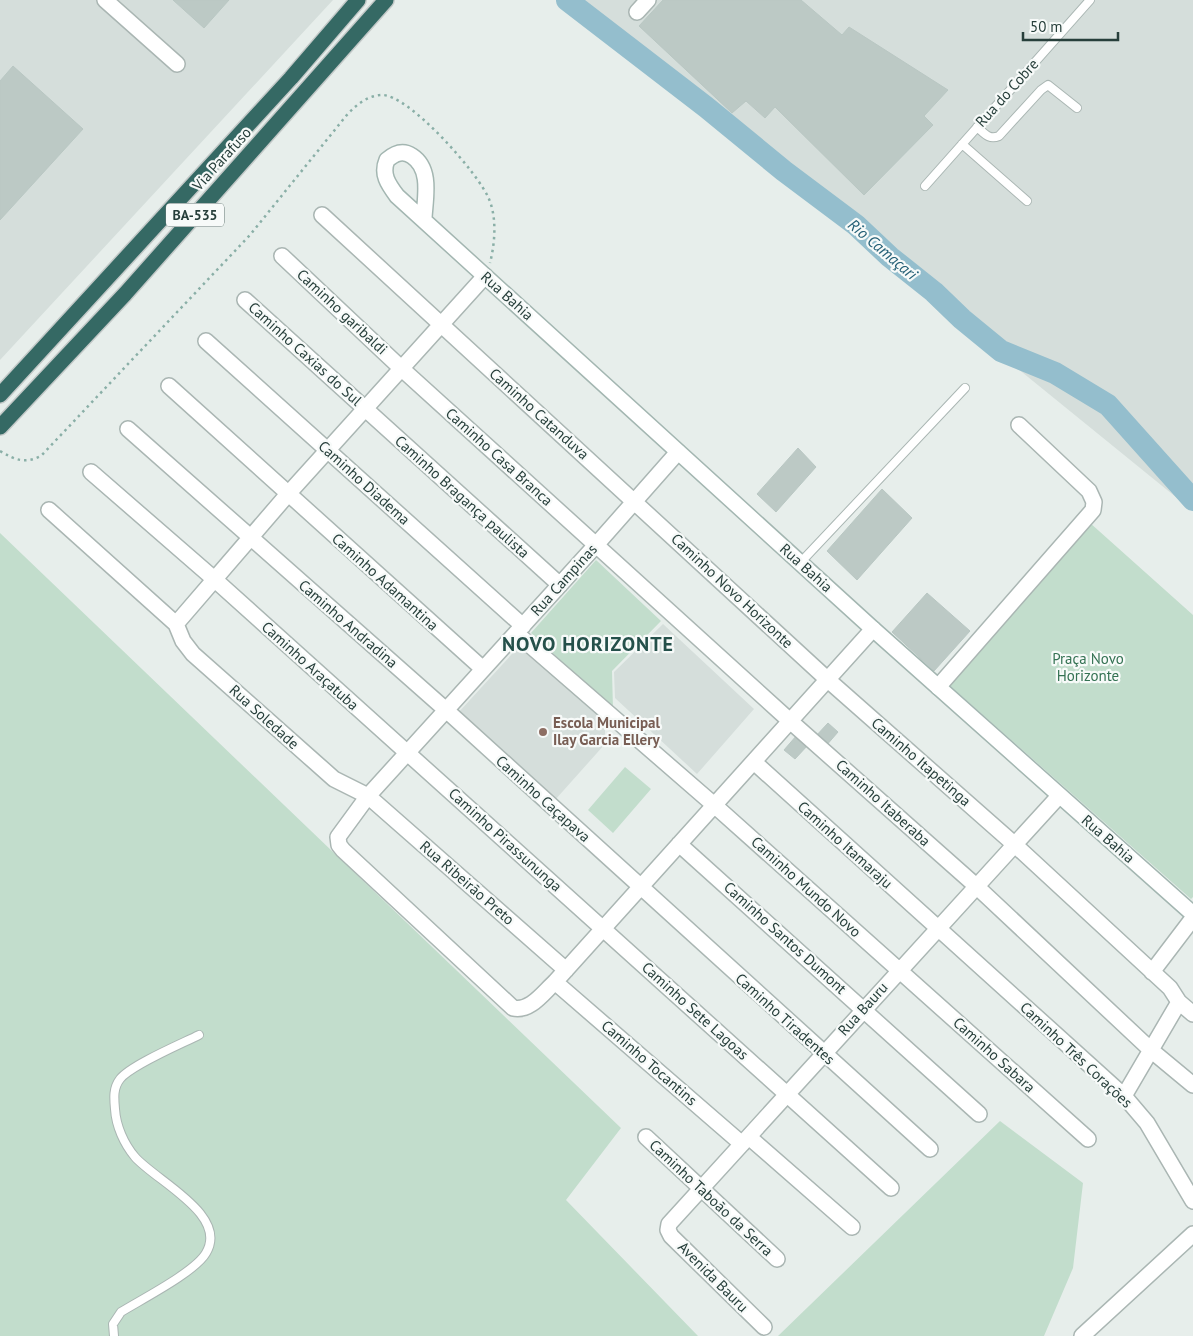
<svg xmlns="http://www.w3.org/2000/svg" width="1193" height="1336" font-family="'PT Sans',sans-serif">
<style>
.built{fill:#d5dedb}
.green{fill:#c2ddcc}
.lines{fill:none;stroke-linecap:round;stroke-linejoin:round}
.river{stroke:#94becd;stroke-width:22}
.building{fill:#bcc9c5;stroke:#b9c7c3}
.lane-casing{stroke:#aab6b3;stroke-width:10}
.street-casing{stroke:#aab6b3;stroke-width:18}
.secondary-casing{stroke:#a3b6b1;stroke-width:18}
.highway-casing{stroke:#c3c9c8;stroke-width:18}
.path{stroke:#8aafa7;stroke-width:2.5;stroke-dasharray:2.5 4;stroke-linecap:butt}
.lane{stroke:#fff;stroke-width:8}
.street{stroke:#fff;stroke-width:15}
.secondary{stroke:#fff;stroke-width:15}
.highway{stroke:#356964;stroke-width:15}
.education-dot{fill:#8d6e63;stroke:#f7faf9;stroke-width:2}
.labels{text-anchor:middle;stroke-width:4.5;stroke-linejoin:round;paint-order:stroke}
.shield{fill:#f7faf9;stroke:#657774;stroke-width:1}
.shield-label{font-size:14px;font-weight:bold;fill:#273f3b}
.street-label{font-size:15px;fill:#273f3b;stroke:#f7faf9}
.park-label{font-size:15px;fill:#347253;stroke:#f7faf9}
.education-label{font-size:15px;font-weight:bold;fill:#785e54;stroke:#f7faf9;text-anchor:start}
.water-label{font-size:16px;font-style:italic;fill:#256076;stroke:#f7faf9}
.district-label{font-size:20px;font-weight:bold;letter-spacing:1px;fill:#24504a;stroke:#f7faf9}
</style>
<rect width="100%" height="100%" fill="#e7eeeb"/>
<!-- built -->
<path class="built" d="M0 0H333L0 360Z
M564 0H1193V511Z
M663 624 754 709 697 774 615 698 614 672Z
M522 643 605 721V744L555 800 458 713Z"/>
<!-- green -->
<path class="green" d="M1080 514 1193 615V897L1191 899 940 677Z
M0 533 621 1128 566 1200 698 1336H0Z
M596 560 661 621 612 671 613 709 531 633Z
M625 767 651 789 613 833 588 810Z
M1000 1121 1083 1183 1073 1268 1044 1336H778Z"/>
<g class="lines">
<!-- river -->
<path class="river" d="M567 0 706 107 784 171 856 225 890 257 934 292 962 319 1001 351 1055 373 1108 405 1193 500"/>
</g>
<!-- building -->
<path class="building" d="M173 0H229L204 28Z
M663 0H801L842 35 849 27 948 90 924 116 933 125 864 195 775 107 765 118 746 101 732 113 639 26Z
M13 66 83 129 0 220V81Z
M798 448 816 467 776 512 757 494Z
M882 489 912 518 857 580 827 551Z
M927 593 970 631 934 671 892 632Z
M828 723 838 732 825 747 815 737Z
M797 735 808 745 795 759 784 750Z"/>
<g class="lines">
<!-- lane casing -->
<g class="lane-casing">
<path id="lane" d="M977 127C985 134 989 140 999 136L1041 90 1048 85 1077 108
M962 144 1027 201
M925 186 1090 0
M800 563 965 388
M114 1336 113 1324 121 1312C142 1299 195 1272 206 1253 229 1215 156 1181 135 1157 124 1144 116 1126 115 1109 114 1098 113 1088 120 1079 131 1065 181 1044 199 1035"/>
</g>
<!-- street casing -->
<g class="street-casing">
<path id="street" d="M105 0 177 64
M637 12 648 0
M322 215 828 680 1014 844 1170 988 1179 1002 1193 1014
M282 256 402 369 790 721 975 885 1152 1051 1193 1085
M245 300 560 585
M206 341 523 626
M169 386 483 669
M128 429 446 710 930 1149
M678 452 596 545 368 796 338 837 339 845 343 850 513 1008C530 1012 543 993 555 982L873 629
M91 472 213 578 891 1188
M49 510 176 624 183 641 193 654 316 763 334 779 368 796 566 970
M176 624 288 494 485 276
M516 633 713 804 1088 1139
M938 687 1093 510 1094 502 1089 491 1019 425
M754 762 1124 1096 1147 1123 1193 1201
M679 844 979 1114
M1152 972 1193 918
M555 982 742 1144
M1124 1096 1179 1002
M646 1137 777 1259
M749 1137 852 1227
M764 1327 671 1236 668 1230 669 1224 1059 796
M1082 1336 1193 1234"/>
</g>
<!-- secondary casing -->
<g class="secondary-casing">
<path id="secondary" d="M424 218C425 198 432 169 412 156 403 150 395 153 387 160 381 174 388 184 397 196L873 629 1193 914"/>
</g>
<!-- highway casing -->
<g class="highway-casing">
<path id="highway" d="M0 395 291 78 358 0
M0 427 125 294 386 0"/>
</g>
<!-- path -->
<path class="path" d="M0 451C15 460 25 464 41 456L250 235 346 116C355 106 366 96 381 95 408 93 479 174 489 199 497 218 495 243 490 263"/>
<!-- lane -->
<use href="#lane" class="lane"/>
<!-- street -->
<use href="#street" class="street"/>
<!-- secondary -->
<use href="#secondary" class="secondary"/>
<!-- highway -->
<use href="#highway" class="highway"/>
</g>
<!-- markers -->
<circle class="education-dot" cx="543" cy="732" r="5"/>
<g class="labels">
<!-- shield labels -->
<rect class="shield" x="166" y="203.5" width="58" height="23" rx="4"/>
<g class="shield-label">
<text x="195" y="220">BA-535</text>
</g>
<!-- street labels -->
<g class="street-label">
<text transform="translate(1007 93) rotate(-48)" y="5">Rua do Cobre</text>
<text transform="translate(222 159) rotate(-48)" y="5">Via Parafuso</text>
<text transform="translate(507 296) rotate(42)" y="5">Rua Bahia</text>
<text transform="translate(342 312) rotate(43)" y="5">Caminho garibaldi</text>
<text transform="translate(305 354) rotate(42)" y="5">Caminho Caxias do Sul</text>
<text transform="translate(539 414) rotate(42)" y="5">Caminho Catanduva</text>
<text transform="translate(499 457) rotate(42)" y="5">Caminho Casa Branca</text>
<text transform="translate(364 483) rotate(42)" y="5">Caminho Diadema</text>
<text transform="translate(462 497) rotate(42)" y="5">Caminho Bragança paulista</text>
<text transform="translate(806 568) rotate(42)" y="5">Rua Bahia</text>
<text transform="translate(564 580) rotate(-48)" y="5">Rua Campinas</text>
<text transform="translate(385 582) rotate(42)" y="5">Caminho Adamantina</text>
<text transform="translate(732 591) rotate(43)" y="5">Caminho Novo Horizonte</text>
<text transform="translate(348 624) rotate(41)" y="5">Caminho Andradina</text>
<text transform="translate(310 666) rotate(42)" y="5">Caminho Araçatuba</text>
<text transform="translate(264 717) rotate(42)" y="5">Rua Soledade</text>
<text transform="translate(921 762) rotate(41)" y="5">Caminho Itapetinga</text>
<text transform="translate(543 799) rotate(42)" y="5">Caminho Caçapava</text>
<text transform="translate(883 803) rotate(42)" y="5">Caminho Itaberaba</text>
<text transform="translate(1108 839) rotate(41)" y="5">Rua Bahia</text>
<text transform="translate(505 840) rotate(42)" y="5">Caminho Pirassununga</text>
<text transform="translate(845 845) rotate(42)" y="5">Caminho Itamaraju</text>
<text transform="translate(467 883) rotate(41)" y="5">Rua Ribeirão Preto</text>
<text transform="translate(806 887) rotate(42)" y="5">Caminho Mundo Novo</text>
<text transform="translate(785 938) rotate(42)" y="5">Caminho Santos Dumont</text>
<text transform="translate(863 1009) rotate(-48)" y="5">Rua Bauru</text>
<text transform="translate(695 1011) rotate(42)" y="5">Caminho Sete Lagoas</text>
<text transform="translate(785 1019) rotate(42)" y="5">Caminho Tiradentes</text>
<text transform="translate(994 1055) rotate(42)" y="5">Caminho Sabara</text>
<text transform="translate(1076 1055) rotate(43)" y="5">Caminho Três Corações</text>
<text transform="translate(649 1063) rotate(41)" y="5">Caminho Tocantins</text>
<text transform="translate(711 1198) rotate(43)" y="5">Caminho Taboão da Serra</text>
<text transform="translate(713 1277) rotate(45)" y="5">Avenida Bauru</text>
</g>
<!-- park labels -->
<g class="park-label">
<text x="1088" y="664">Praça Novo<tspan x="1088" dy="17">Horizonte</tspan></text>
</g>
<!-- education labels -->
<g class="education-label">
<text x="553" y="728">Escola Municipal<tspan x="553" dy="17">Ilay Garcia Ellery</tspan></text>
</g>
<!-- water labels -->
<g class="water-label">
<text transform="translate(883 249) rotate(40)" y="6">Rio Camaçari</text>
</g>
<!-- district labels -->
<g class="district-label">
<text x="588" y="651">NOVO HORIZONTE</text>
</g>
</g>
<!-- scale -->
<path d="M1023 32v8h95v-8" fill="none" stroke="#273f3b" stroke-width="2.5"/>
<text x="1030" y="32" font-size="15" fill="#273f3b" stroke="#f7faf9" stroke-width="4" paint-order="stroke">50 m</text>
</svg>
